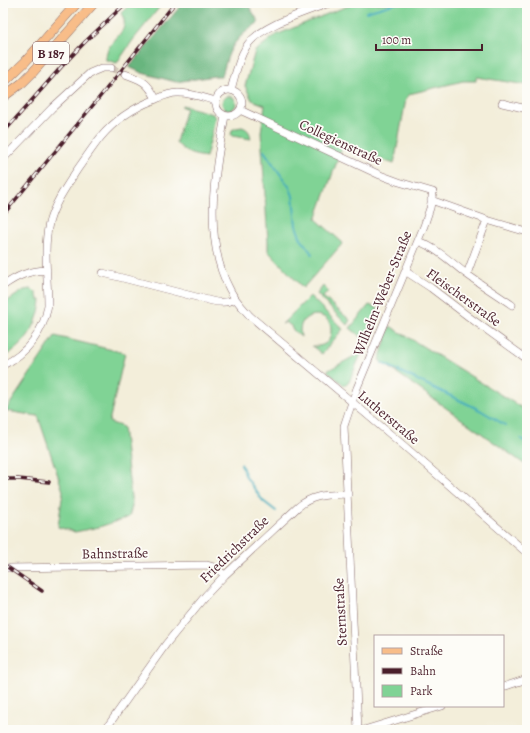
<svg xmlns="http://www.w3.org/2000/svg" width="530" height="733" font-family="Alegreya,serif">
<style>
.green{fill:#80d395;stroke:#657960}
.forest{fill:#68b57e;stroke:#596a54}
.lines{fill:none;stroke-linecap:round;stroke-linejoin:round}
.stream{stroke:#3eabbd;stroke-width:2}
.minor-tunnel{stroke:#d1c5b7;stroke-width:7;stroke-dasharray:7 3.5;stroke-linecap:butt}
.minor-casing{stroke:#856768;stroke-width:8}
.major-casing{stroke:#856768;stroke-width:10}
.minor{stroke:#fff;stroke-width:7}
.major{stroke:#f8bd89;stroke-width:9}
.rail-casing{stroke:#4a1f2b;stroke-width:3.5}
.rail{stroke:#fdfcf7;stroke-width:2;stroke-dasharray:6;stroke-linecap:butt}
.labels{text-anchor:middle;stroke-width:3.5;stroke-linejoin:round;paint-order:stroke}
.shield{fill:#fdfcf7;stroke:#806168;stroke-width:1}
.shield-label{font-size:13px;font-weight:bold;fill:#4a1f2b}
.street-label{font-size:14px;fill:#4a1f2b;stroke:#fdfcf7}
</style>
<rect width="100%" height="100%" fill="#fdfcf7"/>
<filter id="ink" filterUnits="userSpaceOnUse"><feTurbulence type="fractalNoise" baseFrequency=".025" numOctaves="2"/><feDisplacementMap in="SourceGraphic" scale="8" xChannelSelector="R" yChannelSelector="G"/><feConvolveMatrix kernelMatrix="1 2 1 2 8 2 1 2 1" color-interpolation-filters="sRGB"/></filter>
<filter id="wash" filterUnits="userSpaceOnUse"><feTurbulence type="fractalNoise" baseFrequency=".012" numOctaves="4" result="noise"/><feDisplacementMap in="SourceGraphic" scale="16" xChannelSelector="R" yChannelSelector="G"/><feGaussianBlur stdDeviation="0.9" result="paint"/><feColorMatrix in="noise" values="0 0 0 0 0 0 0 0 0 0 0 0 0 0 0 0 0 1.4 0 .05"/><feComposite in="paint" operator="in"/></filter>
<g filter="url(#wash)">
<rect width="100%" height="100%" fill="#f3eeda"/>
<!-- green -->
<path class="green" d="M131 3H163L133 40 117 63 106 60C104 39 134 34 121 13Z
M356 3H527V85L476 77V81H463L413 93 409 95 406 99 394 164 343 145 316 219 343 243 303 288 268 251V242L261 132 265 105 252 100 245 86 255 51 276 35 332 12Z
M222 103a7 7 0 1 1 14 0a7 7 0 1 1-14 0Z
M182 105 213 114 215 117 212 134 206 157C192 155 186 154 176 142L186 108 182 107Z
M242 127C248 129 250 132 251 139L232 136 231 135 232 130 236 128Z
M323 286 328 291 323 297 350 320 347 325 317 294Z
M30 289C36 291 37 293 38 300H41C39 324 25 346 3 357V304L24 290Z
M310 296 343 329 322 354 312 346C319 347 325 345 329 340 330 337 331 334 331 331 332 308 294 310 301 337L291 328 292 327 286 322 282 324Z
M369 305 378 308 366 341 350 328Z
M390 326 527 411V466L379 360Z
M55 336 125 353 109 422 123 427 132 506 129 517 99 527 75 532 58 527 63 491 38 416 6 411 3 416V409L6 410Z
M362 352 349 382 346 385H344L327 371Z"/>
<!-- forest -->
<path class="forest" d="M183 3H247L259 22C250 29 239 36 233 46 227 55 225 66 222 76H215L176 82 142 73 129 67Z"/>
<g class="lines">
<!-- stream -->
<path class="stream" d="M366 12 397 3
M264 151 290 188 293 196 296 226 301 239 312 254
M382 363 480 410 505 425
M521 439 527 443
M241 464 246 477 263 501 276 511"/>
</g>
</g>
<g filter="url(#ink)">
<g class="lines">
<!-- minor-tunnel -->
<path class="minor-tunnel" d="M111 68 125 74"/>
<!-- minor casing -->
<g class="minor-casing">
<path id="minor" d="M125 74C143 81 147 81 156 99
M216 103a13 13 0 1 1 26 0a13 13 0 1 1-26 0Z
M231 90C235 75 238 60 246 47 258 26 306 12 329 3
M502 103 527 109
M240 110 380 175 399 182 433 192 430 208 424 226 357 388 348 414 344 426 358 730
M225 116C215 171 202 238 230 290 235 300 243 308 250 316L403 445 527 553
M3 159 52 108 90 73 102 68H111
M431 200 487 220 527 232
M418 241C436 248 450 261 465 273 480 284 496 294 512 305
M405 271 431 288 469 317 527 359
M103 273 212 301C220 303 228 303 235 299
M467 274 487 220
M3 286C18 275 29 271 47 270
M3 365C27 354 44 331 48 305 48 279 43 249 49 223 54 204 66 187 77 170 85 159 92 148 100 138 114 121 133 108 154 100 161 97 169 93 177 93 188 92 205 98 216 101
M3 568H9L207 565 214 567 225 575
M503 687 527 679
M105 730 166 644 206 595 225 575 298 507C313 494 328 495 348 494
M364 730 442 706"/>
</g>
<!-- major casing -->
<g class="major-casing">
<path id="major" d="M3 83 25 62 77 3
M3 97 22 83 33 72 94 3"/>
</g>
<!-- minor -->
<use href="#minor" class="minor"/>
<!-- major -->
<use href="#major" class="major"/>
<!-- rail casing -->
<g class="rail-casing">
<path id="rail" d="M3 133 63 65 85 42 126 3
M3 215 103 93 175 3
M3 479H18L49 482
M3 564 42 591"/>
</g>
<!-- rail -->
<use href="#rail" class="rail"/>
</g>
</g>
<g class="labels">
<!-- shield labels -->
<rect class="shield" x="33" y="42" width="36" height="22" rx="3"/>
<g class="shield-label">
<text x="51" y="58">B 187</text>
</g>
<!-- street labels -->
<g class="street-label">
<text transform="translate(341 142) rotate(25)" y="5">Collegienstraße</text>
<text transform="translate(382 293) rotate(-68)" y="5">Wilhelm-Weber-Straße</text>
<text transform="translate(464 297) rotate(36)" y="5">Fleischerstraße</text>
<text transform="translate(389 417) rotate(40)" y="5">Lutherstraße</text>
<text transform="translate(234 549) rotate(-44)" y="5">Friedrichstraße</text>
<text transform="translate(115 553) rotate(-1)" y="5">Bahnstraße</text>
<text transform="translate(340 612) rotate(-93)" y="5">Sternstraße</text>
</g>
</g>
<!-- margin -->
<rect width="530" height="733" fill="none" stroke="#fdfcf7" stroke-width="16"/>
<!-- legend -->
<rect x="374" y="635" width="130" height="72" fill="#fdfcf7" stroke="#b5a4a5"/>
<rect x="382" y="648" width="20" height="6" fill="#f8bd89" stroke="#b5a4a5"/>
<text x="410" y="655" font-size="12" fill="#4a1f2b">Straße</text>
<rect x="382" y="668" width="20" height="6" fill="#4a1f2b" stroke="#b5a4a5"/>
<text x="410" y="675" font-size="12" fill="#4a1f2b">Bahn</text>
<rect x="382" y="685" width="20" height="12" fill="#80d395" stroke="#b5a4a5"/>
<text x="410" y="695" font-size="12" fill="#4a1f2b">Park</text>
<!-- scale -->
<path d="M376 44v6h106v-6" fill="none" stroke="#4a1f2b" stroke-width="2"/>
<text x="382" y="44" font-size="12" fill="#4a1f2b" stroke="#fdfcf7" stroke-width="3" paint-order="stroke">100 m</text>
</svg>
